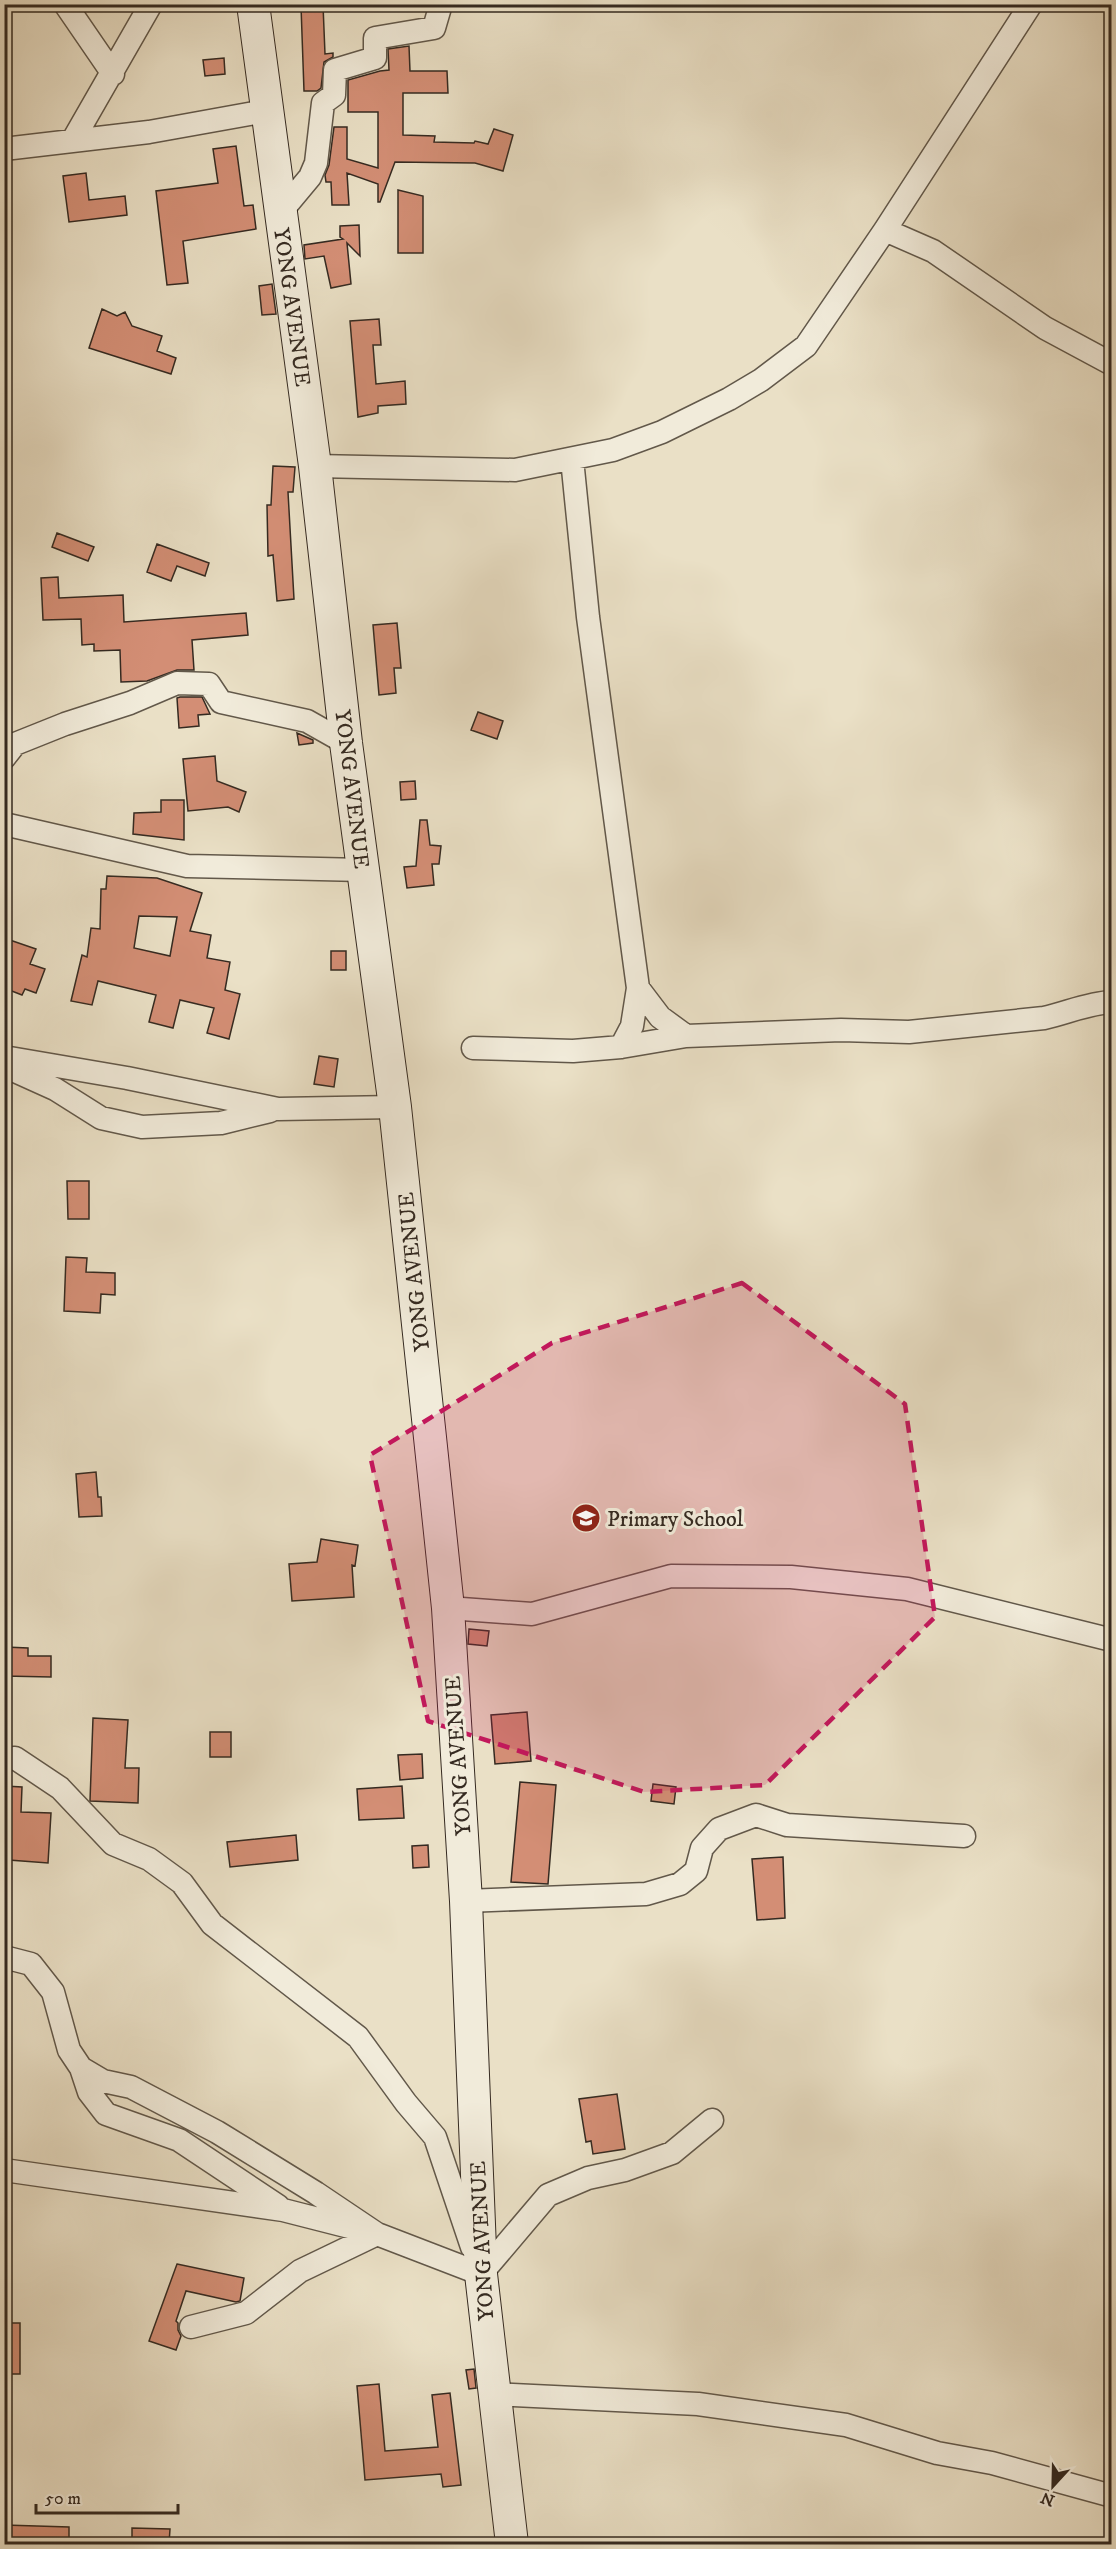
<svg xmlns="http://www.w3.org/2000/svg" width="1116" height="2549" font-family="'IM FELL DW Pica',serif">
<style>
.building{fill:#d38e75;stroke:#352a21;stroke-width:1.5;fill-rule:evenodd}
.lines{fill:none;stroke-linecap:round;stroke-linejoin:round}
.street-casing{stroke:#62584a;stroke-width:25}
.secondary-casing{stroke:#352a21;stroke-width:34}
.street{stroke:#f1ebda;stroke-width:22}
.secondary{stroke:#f1ebda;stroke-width:32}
.marked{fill:#c2185b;fill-opacity:0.2;stroke:#c2185b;stroke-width:4.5;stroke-dasharray:12 8;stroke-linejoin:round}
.labels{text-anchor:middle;stroke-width:6;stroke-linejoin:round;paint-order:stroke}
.street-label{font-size:22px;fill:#352a21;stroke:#f1ebda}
.poi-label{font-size:22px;fill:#352a21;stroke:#f1ebda;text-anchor:start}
</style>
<rect width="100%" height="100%" fill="#eae0c6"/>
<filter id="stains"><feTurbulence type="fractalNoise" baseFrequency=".00333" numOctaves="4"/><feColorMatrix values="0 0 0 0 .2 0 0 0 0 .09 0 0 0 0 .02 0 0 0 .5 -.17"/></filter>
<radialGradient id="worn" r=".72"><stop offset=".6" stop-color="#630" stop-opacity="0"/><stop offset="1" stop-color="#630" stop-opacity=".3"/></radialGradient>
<!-- building -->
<path class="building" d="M323 5 325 54 333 53V57L324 62 321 88 317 91H304L301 6Z
M409 46 410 71H447L448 93H403V135L435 136 434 142 474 143 475 141 488 144 494 129 513 135 503 171 475 163 395 162 380 202H378V184L347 173 349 205H332L331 182H326L325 175 329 165 334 127H347V159L378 168V112H348V80L380 71 389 70 388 49Z
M224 58 225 74 205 76 203 60Z
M236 146 244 206 253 205 256 229 183 241 188 283 167 285 156 191 218 183 213 149Z
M86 173 89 200 125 196 127 215 69 222 63 176Z
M398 190 423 196V253H398Z
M359 225 360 256 347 243 351 284 331 288 324 256 305 259 304 245 343 239 340 237V226Z
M272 284 276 314 262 315 259 286Z
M102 309 117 316 125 312 132 326 162 336 157 351 176 358 171 374 89 348Z
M379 319 381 345H373L376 384 405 381 406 404 378 406V413L358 417 350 321Z
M273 466 295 467 293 492H288L294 599 277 601 273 555 268 556 267 505H271Z
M57 533 94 547 88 561 52 547Z
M157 544 209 563 205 576 177 566 171 581 147 572Z
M58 577 59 598 123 595 124 622 246 613 248 635 192 640 194 670H177L147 681 121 682 120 650 94 651V644L82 645 81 619 43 620 41 578Z
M397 623 401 668H394L396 693 379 695 373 625Z
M180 697H202L210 714 198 715 199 726 179 728 177 698Z
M478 712 503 721 497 739 471 730Z
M297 733 313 740V743L299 745Z
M215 756 217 781 246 792 239 812 228 807 188 811 183 759Z
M415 781 416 799 401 800 400 782Z
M161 800H184V840L133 834 134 813 161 812Z
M420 820H427L430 845 441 846 439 864H432L434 885 407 888 404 867 416 866Z
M107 876 157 878 202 893 190 931 211 935 207 958 230 962 225 990 240 994 229 1039 207 1033 214 1008 180 1000 173 1028 149 1022 156 995 98 981 92 1005 71 1001 82 955 87 957 91 928 100 929 101 889H106ZM139 916 177 917 170 956 134 948Z
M4 938 36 949 30 964 45 969 36 993 25 989 22 995 4 988Z
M331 951H346V970H331Z
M319 1056 338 1059 334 1087 314 1084Z
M67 1181H89V1219H68Z
M66 1257 87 1258 86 1272 115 1273V1295L101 1294 100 1313 64 1311Z
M96 1472 98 1497H101L102 1516 79 1517 76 1474Z
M321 1539 358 1545 355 1566 352 1565 354 1597 292 1601 289 1564 317 1562Z
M469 1629 489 1631 487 1646 468 1644Z
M5 1647 28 1648V1656H51V1677L4 1676Z
M527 1712 531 1761 495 1764 491 1715Z
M93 1718 128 1720 125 1768H139L138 1803 90 1801Z
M210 1732H231V1757H210Z
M422 1754 423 1778 400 1780 398 1755Z
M520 1782 556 1785 548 1884 511 1882Z
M653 1784 676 1787 674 1804 651 1801Z
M4 1786 22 1787 21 1812 51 1813 48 1863 9 1860 11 1832H4Z
M402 1786 404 1818 359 1820 357 1789Z
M296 1835 298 1860 230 1867 227 1842Z
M428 1845 429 1867 413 1868 412 1846Z
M783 1857 785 1918 757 1920 752 1859Z
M617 2094 625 2149 593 2154 591 2141 586 2142 579 2099Z
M177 2264 244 2278 240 2301 236 2302 186 2291 176 2321 178 2323V2330L181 2336 176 2350 149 2341Z
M4 2323H20V2374H4Z
M474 2369 476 2388 469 2389 466 2370Z
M379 2384 385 2451 438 2447 432 2395 450 2393 461 2485 443 2487 441 2474 365 2480 357 2386Z
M4 2525 69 2527V2544H4Z
M132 2528 170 2529 169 2544H132Z"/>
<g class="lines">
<!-- street casing -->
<g class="street-casing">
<path id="street" d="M65 4 113 74
M73 140 151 4
M4 149 149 132 266 111
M280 213 310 177 316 163 323 103 334 95 335 70 375 58V38L434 28 441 4
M885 230 933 251 1045 328 1112 364
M572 459 588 617 638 988 632 1026 621 1047
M315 466 515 470 613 450 662 432 729 399 761 380 806 346 885 230 1031 4
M4 758 15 744 65 724 130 703 177 683 209 684 221 702 307 721 346 743
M4 824 187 866 363 870
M638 988 660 1017 686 1036
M473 1048 573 1051 621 1047 686 1036 841 1030 909 1032 1044 1018C1067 1013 1088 1003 1112 1002
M4 1057 127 1078 278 1109 395 1107
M4 1066 55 1089 101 1118 142 1127 221 1123 270 1111
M448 1608 532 1614 671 1576 791 1577 907 1589 1112 1640
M4 1759 15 1758 60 1788 113 1844 149 1859 182 1883 212 1924 358 2037 406 2103 435 2137 472 2247
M466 1901 646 1894 680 1884 696 1871 702 1848 719 1829 756 1815 787 1825 964 1836
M4 1957 31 1964 53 1992 69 2050 81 2068 89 2092 106 2114 179 2140 278 2206
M81 2068 103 2081 131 2087 217 2132 316 2193 377 2234 300 2271 246 2313 191 2327
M4 2170 283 2210 377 2234 481 2274 548 2195 588 2178 625 2170 672 2153 712 2120
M493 2394 698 2404 846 2425 937 2453 992 2463 1112 2496"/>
</g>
<!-- secondary casing -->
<g class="secondary-casing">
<path id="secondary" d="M253 4 315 466 346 743 395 1107 429 1428 448 1608 466 1901 481 2274 512 2544"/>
</g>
<!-- street -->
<use href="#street" class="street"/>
<!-- secondary -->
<use href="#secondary" class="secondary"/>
</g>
<!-- marked area -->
<path class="marked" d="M742 1283 905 1404 935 1617 765 1785 644 1792 428 1721 370 1455 552 1343Z"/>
<!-- icons -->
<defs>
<g id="school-disc" transform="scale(1.5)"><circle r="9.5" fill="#8f2418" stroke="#f1ebda"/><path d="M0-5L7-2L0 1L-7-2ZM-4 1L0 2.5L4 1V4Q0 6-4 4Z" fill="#fff"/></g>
</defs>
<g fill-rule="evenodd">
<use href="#school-disc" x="586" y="1518"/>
</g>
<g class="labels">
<!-- street labels -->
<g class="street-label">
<text transform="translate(293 307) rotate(82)" y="8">YONG AVENUE</text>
<text transform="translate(353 789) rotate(83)" y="8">YONG AVENUE</text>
<text transform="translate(413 1272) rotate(-96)" y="8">YONG AVENUE</text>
<text transform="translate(457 1756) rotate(-94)" y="8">YONG AVENUE</text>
<text transform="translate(481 2241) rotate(-93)" y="8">YONG AVENUE</text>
</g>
<!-- poi labels -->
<g class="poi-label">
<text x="607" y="1526">Primary School</text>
</g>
</g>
<!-- margin -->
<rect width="1116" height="2549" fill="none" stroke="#eae0c6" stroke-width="24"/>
<rect x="6" y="6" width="1104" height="2537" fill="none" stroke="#352a21" stroke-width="3"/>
<rect x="12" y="12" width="1092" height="2525" fill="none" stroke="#352a21" stroke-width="1.5"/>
<!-- north arrow -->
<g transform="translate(1053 2486) rotate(202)" stroke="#f1ebda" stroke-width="4.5" paint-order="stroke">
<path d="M0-4.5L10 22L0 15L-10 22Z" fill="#352a21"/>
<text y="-9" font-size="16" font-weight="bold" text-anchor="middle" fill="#352a21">N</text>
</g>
<!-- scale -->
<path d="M36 2504v9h142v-9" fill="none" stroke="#352a21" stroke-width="3"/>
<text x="45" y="2504" font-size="18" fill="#352a21" stroke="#f1ebda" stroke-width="4.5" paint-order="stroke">50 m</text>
<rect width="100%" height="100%" filter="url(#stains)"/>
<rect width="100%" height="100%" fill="url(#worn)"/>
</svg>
